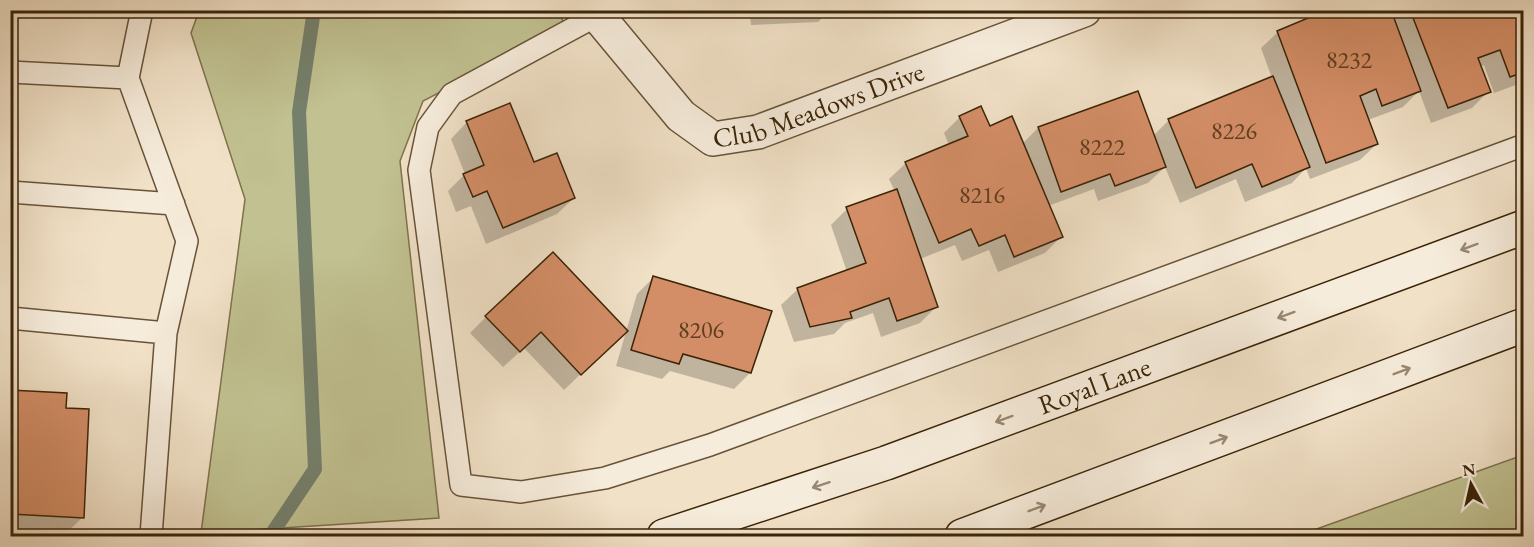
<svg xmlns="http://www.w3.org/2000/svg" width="1534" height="547" font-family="'EB Garamond',serif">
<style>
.green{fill:#c1c191;stroke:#7e724c;stroke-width:1.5}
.shadow{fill:#0003}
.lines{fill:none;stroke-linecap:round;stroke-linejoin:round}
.stream{stroke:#75806c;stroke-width:14}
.building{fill:#d48e67;stroke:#3b2408;stroke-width:1.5}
.lane-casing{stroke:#685338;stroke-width:24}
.street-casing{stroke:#685338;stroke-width:36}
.secondary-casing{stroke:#3b2408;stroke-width:36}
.lane{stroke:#f6ecdb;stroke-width:21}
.street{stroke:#f6ecdb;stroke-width:33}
.secondary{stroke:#f6ecdb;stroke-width:33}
.oneway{stroke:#988872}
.labels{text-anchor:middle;stroke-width:6;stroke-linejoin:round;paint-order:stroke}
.number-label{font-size:24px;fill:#613e20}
.street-label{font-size:27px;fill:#3b2408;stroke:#f6ecdb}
</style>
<rect width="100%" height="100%" fill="#f1e1c7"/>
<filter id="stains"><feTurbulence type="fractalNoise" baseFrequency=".00333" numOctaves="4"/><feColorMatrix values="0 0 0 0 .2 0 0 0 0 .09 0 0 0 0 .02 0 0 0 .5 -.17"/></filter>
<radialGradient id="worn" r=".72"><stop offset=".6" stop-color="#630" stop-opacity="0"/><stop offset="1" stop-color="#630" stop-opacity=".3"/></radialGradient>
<!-- green -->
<path class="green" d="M199 11H559L565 27 423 101 400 161 439 518 201 533 245 199 191 33Z
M1523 455V536H1297Z"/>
<!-- shadow -->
<path class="shadow" d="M718 10H830L818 22 751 25 750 13 718 15Z
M1392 10H1524V82L1494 93 1484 65 1479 67 1489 91 1472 108 1431 123 1419 91 1403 107 1368 120 1377 144 1360 160 1310 179 1306 168 1292 183 1245 202 1236 179 1180 203 1165 167 1148 183 1098 201 1094 189 1048 206 1061 237 1045 253 998 272 989 250 962 261 955 245 920 259 937 306 920 323 881 337 873 313 845 323 834 334 794 342 781 305 798 289 847 272 831 225 847 209 895 192 889 179 906 163 949 145 944 133 960 117 1022 144 1038 128 1137 92 1153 136 1169 120 1272 78 1261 48 1278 32Z
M467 122 574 198 557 214 486 244 471 206 456 212 448 191 465 174 451 139Z
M653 278 750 373 734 389 670 371 662 379 616 366 637 294Z
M486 317 609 347 564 390 524 348 503 367 470 333Z
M10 392 64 409 83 517 63 536H10Z"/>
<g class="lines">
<!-- stream -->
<path class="stream" d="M273 532 315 469 299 112 314 10"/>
</g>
<!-- building -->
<path class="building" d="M1327 10H1391L1421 91 1382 106 1376 89 1360 96 1378 144 1326 163 1277 31Z
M1410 10H1524V72L1510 77 1500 50 1478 58 1491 92 1448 108Z
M1273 76 1310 167 1262 187 1252 164 1196 188 1168 119Z
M1138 91 1166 167 1115 186 1110 174 1061 192 1038 127Z
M510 103 534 162 557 153 575 198 503 228 487 191 473 197 463 174 484 165 466 121Z
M981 106 990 126 1012 116 1063 237 1014 257 1005 235 979 246 971 229 939 243 905 162 968 136 959 116Z
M897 189 938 307 897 321 889 298 850 312 852 318 810 327 797 288 866 263 846 207Z
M553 252 628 331 581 375 541 332 520 352 485 316Z
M653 276 772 311 751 373 683 354 679 364 631 350Z
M10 390 67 393 66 408 89 409 84 518 10 514Z"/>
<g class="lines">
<!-- lane casing -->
<g class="lane-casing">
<path id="lane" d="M596 16 452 94 428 127 419 170 461 485 521 492 605 478 710 445 1524 145
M10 72 128 78 187 241 166 333 151 536
M128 78 142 10
M10 192 174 204
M10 318 166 333"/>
</g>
<!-- street casing -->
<g class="street-casing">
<g id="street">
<path id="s1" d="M593 10 681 116 713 139 758 132 1084 10"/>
</g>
</g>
<!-- secondary casing -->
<g class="secondary-casing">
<g id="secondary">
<path id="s2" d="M664 536 886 463 1524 227"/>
<path d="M962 536 1524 325"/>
</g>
</g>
<!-- lane -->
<use href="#lane" class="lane"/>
<!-- street -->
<use href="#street" class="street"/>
<!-- secondary -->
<use href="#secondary" class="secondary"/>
</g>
<!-- one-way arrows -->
<defs><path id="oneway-shaft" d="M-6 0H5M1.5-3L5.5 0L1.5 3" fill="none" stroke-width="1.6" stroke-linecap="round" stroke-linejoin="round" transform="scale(1.5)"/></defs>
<g class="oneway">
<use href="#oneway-shaft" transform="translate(1469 247) rotate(160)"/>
<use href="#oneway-shaft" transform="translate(1286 315) rotate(160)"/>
<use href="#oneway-shaft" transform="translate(1402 371) rotate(-21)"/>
<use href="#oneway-shaft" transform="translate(1004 419) rotate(160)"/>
<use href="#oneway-shaft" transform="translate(1219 440) rotate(-21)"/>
<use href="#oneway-shaft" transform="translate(821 485) rotate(162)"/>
<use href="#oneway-shaft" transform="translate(1037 508) rotate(-21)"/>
</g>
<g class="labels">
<!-- number labels -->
<g class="number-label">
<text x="1349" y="68">8232</text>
<text x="1234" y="139">8226</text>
<text x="1102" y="155">8222</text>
<text x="982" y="203">8216</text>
<text x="701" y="338">8206</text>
</g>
<!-- street labels -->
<g class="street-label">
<text dy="9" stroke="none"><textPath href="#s1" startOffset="288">Club Meadows Drive</textPath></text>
<text dy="9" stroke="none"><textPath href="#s2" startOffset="456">Royal Lane</textPath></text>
</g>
</g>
<!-- margin -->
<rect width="1534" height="547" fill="none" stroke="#f1e1c7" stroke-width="36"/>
<rect x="12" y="12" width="1510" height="523" fill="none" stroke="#3b2408" stroke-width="3"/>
<rect x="18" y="18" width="1498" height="511" fill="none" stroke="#3b2408" stroke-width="1.5"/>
<!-- north arrow -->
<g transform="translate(1471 484) rotate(352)" stroke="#f6ecdb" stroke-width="4.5" paint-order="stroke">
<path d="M0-4.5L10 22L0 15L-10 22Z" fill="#3b2408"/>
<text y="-9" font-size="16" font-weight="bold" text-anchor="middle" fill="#3b2408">N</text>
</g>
<rect width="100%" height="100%" filter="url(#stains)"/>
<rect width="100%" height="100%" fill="url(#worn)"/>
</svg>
